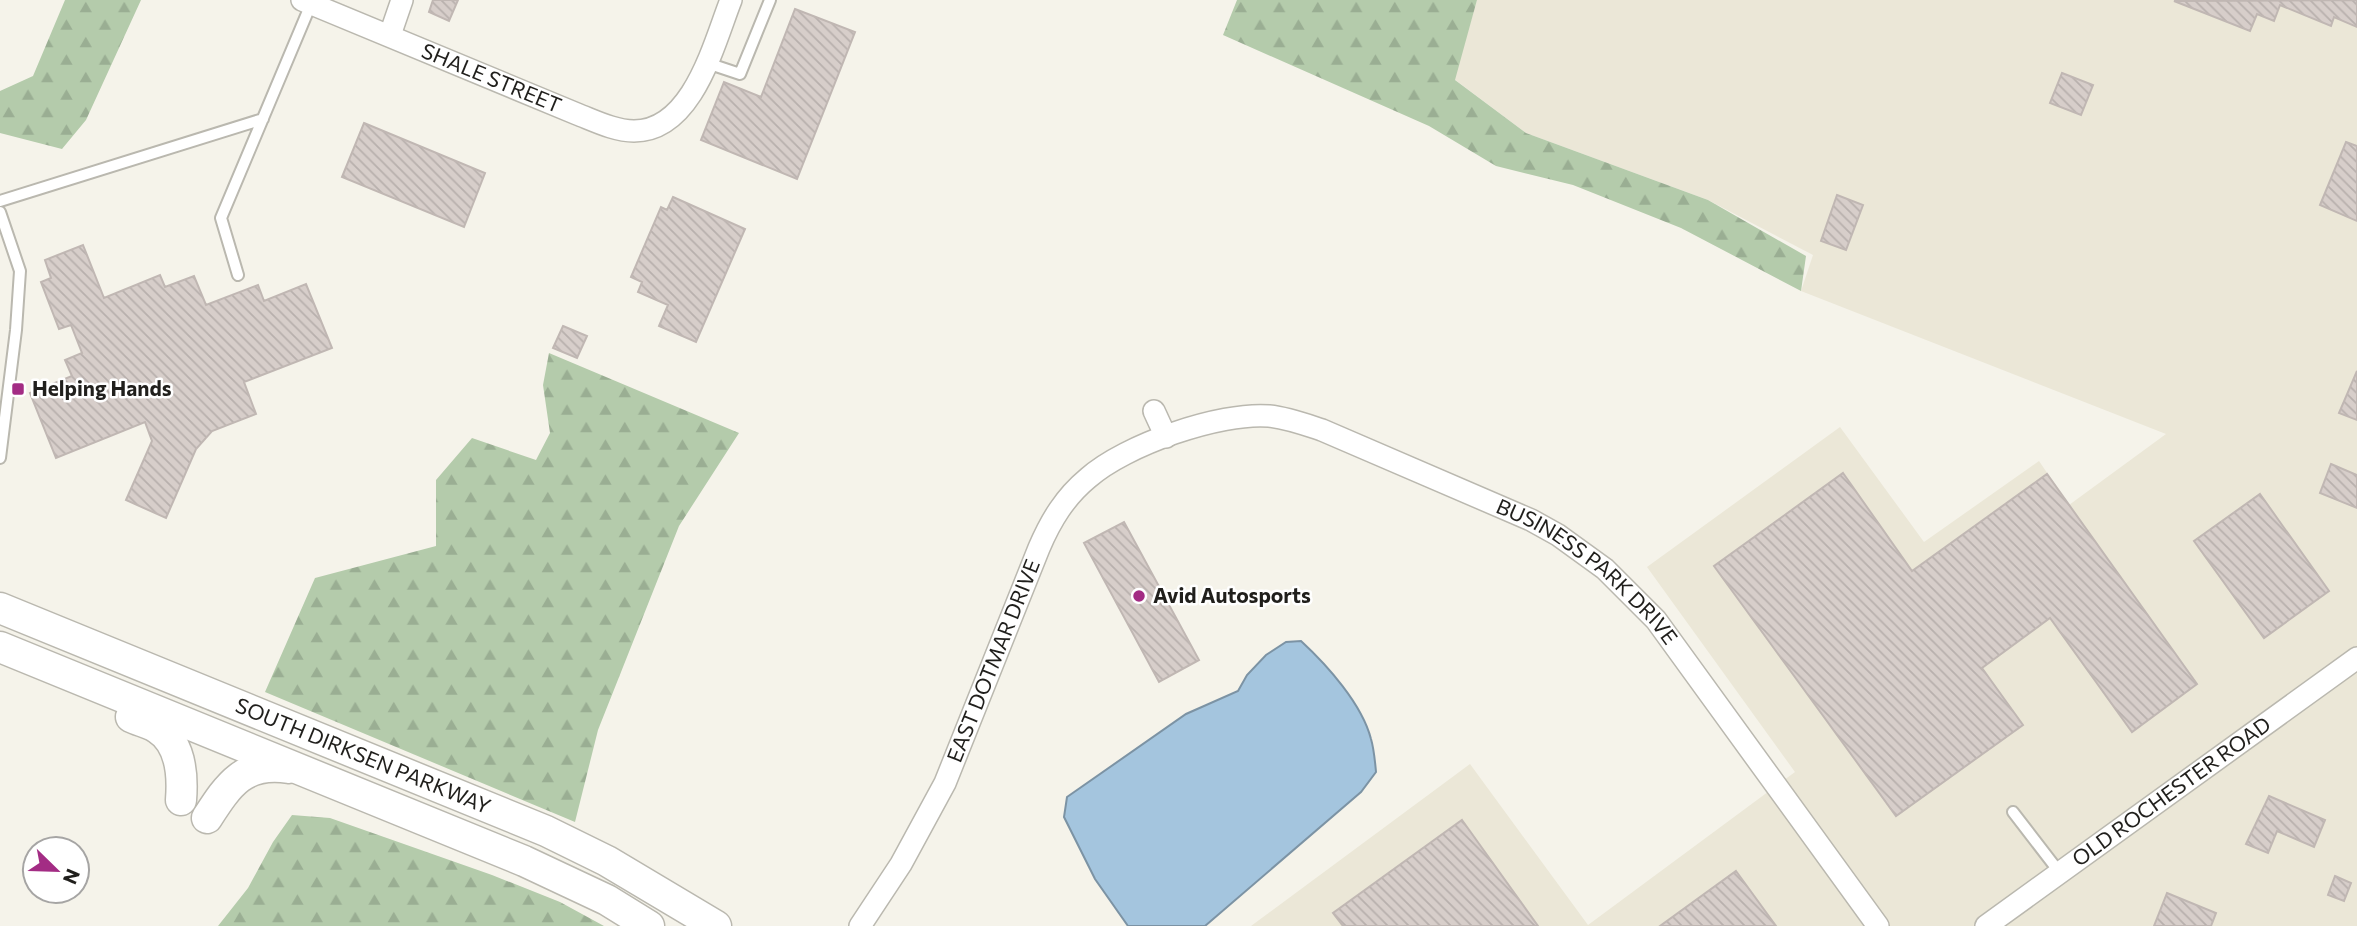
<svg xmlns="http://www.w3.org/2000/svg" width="2357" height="926" font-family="Commissioner,sans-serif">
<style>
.built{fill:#ebe7d7}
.forest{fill:url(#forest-firs)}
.water{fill:#a4c5de;stroke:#7c93a4;stroke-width:2}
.building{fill:url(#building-back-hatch);stroke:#c0b7b3;stroke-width:2}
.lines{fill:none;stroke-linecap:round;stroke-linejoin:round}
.lane-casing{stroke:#bab8af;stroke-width:14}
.street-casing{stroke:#bab8af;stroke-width:24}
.secondary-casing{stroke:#bab8af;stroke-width:33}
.lane{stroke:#fff;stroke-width:10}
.street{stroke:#fff;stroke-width:21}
.secondary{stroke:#fff;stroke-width:30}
.poi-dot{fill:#a32c84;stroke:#fff;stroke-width:2.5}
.labels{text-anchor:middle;stroke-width:5;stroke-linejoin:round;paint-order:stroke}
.street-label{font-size:21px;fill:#201f1c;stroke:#fff}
.poi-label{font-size:21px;font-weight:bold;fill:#201f1c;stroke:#fff;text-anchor:start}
</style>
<defs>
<pattern id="forest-firs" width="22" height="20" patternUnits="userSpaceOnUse" patternTransform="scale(1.75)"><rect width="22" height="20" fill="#b4cbab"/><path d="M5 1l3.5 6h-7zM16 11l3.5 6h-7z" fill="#9aae93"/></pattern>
<pattern id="building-back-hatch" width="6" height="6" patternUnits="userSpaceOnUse" patternTransform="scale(1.75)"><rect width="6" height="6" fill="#d7ceca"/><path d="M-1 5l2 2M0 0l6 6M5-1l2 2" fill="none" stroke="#b8b0ad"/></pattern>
</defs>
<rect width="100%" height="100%" fill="#f5f3ea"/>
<!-- built -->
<path class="built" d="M1477 0H2357V926H1251L1470 764 1588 925 1795 772 1647 567 1840 427 1924 542 2039 461 2069 505 2166 434 1801 291 1813 255 1708 200 1526 133 1454 79Z"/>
<!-- forest -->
<path class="forest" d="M65 0H141L86 120 62 149 0 133V91L33 76Z
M1237 0H1477L1455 80 1526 133 1708 200 1806 256 1801 291 1681 228 1573 185 1496 166 1429 126 1223 35Z
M549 353 739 433 679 526 598 730 575 822 265 692 315 578 436 546V480L472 438 536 460 550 433 543 385Z
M292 815 330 818 492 875 560 902 604 926H218L248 888 273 842Z"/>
<!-- water -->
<path class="water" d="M1301 641C1327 665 1362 704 1371 739 1374 749 1375 761 1376 772L1361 792 1205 926H1128L1095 879 1064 817 1067 797 1186 714 1238 691 1247 675 1266 655 1286 642Z"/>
<!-- building -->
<path class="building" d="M433 0H458L449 21 429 12Z
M2357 0V27L2334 17 2331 26 2280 5 2274 21 2257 14 2250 31 2174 1Z
M795 9 855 32 797 179 701 140 724 82 761 97Z
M2062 73 2093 85 2081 115 2050 103Z
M364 123 485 173 464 227 342 177Z
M2346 142 2357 146V221L2320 205Z
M1837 195 1863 205 1846 250 1821 241Z
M673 197 745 229 696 342 659 326 668 305 638 292 642 282 631 277 661 207 667 210Z
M83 245 104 298 160 275 165 287 194 276 206 305 258 285 264 301 306 284 332 348 244 382 256 414 212 431 196 449 166 518 126 500 152 441 145 422 56 458 30 393 72 376 65 360 82 353 71 325 59 329 41 282 51 278 45 260Z
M563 326 587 336 577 358 553 348Z
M2357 371V420L2339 413Z
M2331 464 2357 475V508L2320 493Z
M1843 473 1912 571 2047 474 2197 684 2132 732 2050 618 1982 668 2023 725 1896 816 1714 566Z
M2260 494 2329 591 2264 638 2194 541Z
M1124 522 1199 660 1159 682 1084 543Z
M2269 796 2325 820 2314 847 2277 831 2268 853 2246 844Z
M1462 820 1538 926H1343L1333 913Z
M1736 871 1776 926H1660Z
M2335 876 2351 883 2344 901 2328 895Z
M2167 893 2216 913 2211 926H2154Z"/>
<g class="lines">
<!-- lane casing -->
<g class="lane-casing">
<path id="lane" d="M707 63 740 74 770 0
M0 201 263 119
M0 212 20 271 16 330 0 458
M238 275 221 218 311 4
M2013 812 2060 873"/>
</g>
<!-- street casing -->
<g class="street-casing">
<g id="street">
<path id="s1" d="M302 0 577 114C595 121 615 131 634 131 693 131 714 43 731 0"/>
<path d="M390 35 402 0"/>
<path d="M1154 411 1166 437"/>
<path id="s2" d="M860 926 901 864 945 783 1039 548C1051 520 1065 497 1088 478 1125 445 1220 412 1269 416 1288 418 1304 424 1322 430L1531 520 1558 535 1605 569 1656 620 1878 926"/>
<path id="s3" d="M1986 926 2357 658"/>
</g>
</g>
<!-- secondary casing -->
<g class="secondary-casing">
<g id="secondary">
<path id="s4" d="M0 608 546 831 607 861 716 926"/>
<path d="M0 647 524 861 607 900 649 926"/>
<path d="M131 717C139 721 150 723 157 728 181 743 183 775 181 800"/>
<path d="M207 818C229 784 244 761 289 768"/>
</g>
</g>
<!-- lane -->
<use href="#lane" class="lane"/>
<!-- street -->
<use href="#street" class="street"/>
<!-- secondary -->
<use href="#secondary" class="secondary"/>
</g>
<!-- markers -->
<g class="poi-dot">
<rect x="11" y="382" width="14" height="14" rx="3.5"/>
<circle cx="1139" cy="596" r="7"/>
</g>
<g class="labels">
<!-- street labels -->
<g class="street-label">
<text dy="7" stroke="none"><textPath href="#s1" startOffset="205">SHALE STREET</textPath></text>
<text dy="7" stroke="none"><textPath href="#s2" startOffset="1059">BUSINESS PARK DRIVE</textPath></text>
<text dy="7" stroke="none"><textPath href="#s2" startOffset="298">EAST DOTMAR DRIVE</textPath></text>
<text dy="7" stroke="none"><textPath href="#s4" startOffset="392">SOUTH DIRKSEN PARKWAY</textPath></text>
<text dy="7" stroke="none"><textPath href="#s3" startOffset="229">OLD ROCHESTER ROAD</textPath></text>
</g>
<!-- poi labels -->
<g class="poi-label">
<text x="32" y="396">Helping Hands</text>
<text x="1153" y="603">Avid Autosports</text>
</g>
</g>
<!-- north arrow -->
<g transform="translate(56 870) rotate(113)"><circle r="33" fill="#ffffff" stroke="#a6a5a4" stroke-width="2"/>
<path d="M0-5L12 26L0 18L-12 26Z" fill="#a32c84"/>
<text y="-10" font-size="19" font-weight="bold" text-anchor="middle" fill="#201f1c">N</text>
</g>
</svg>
